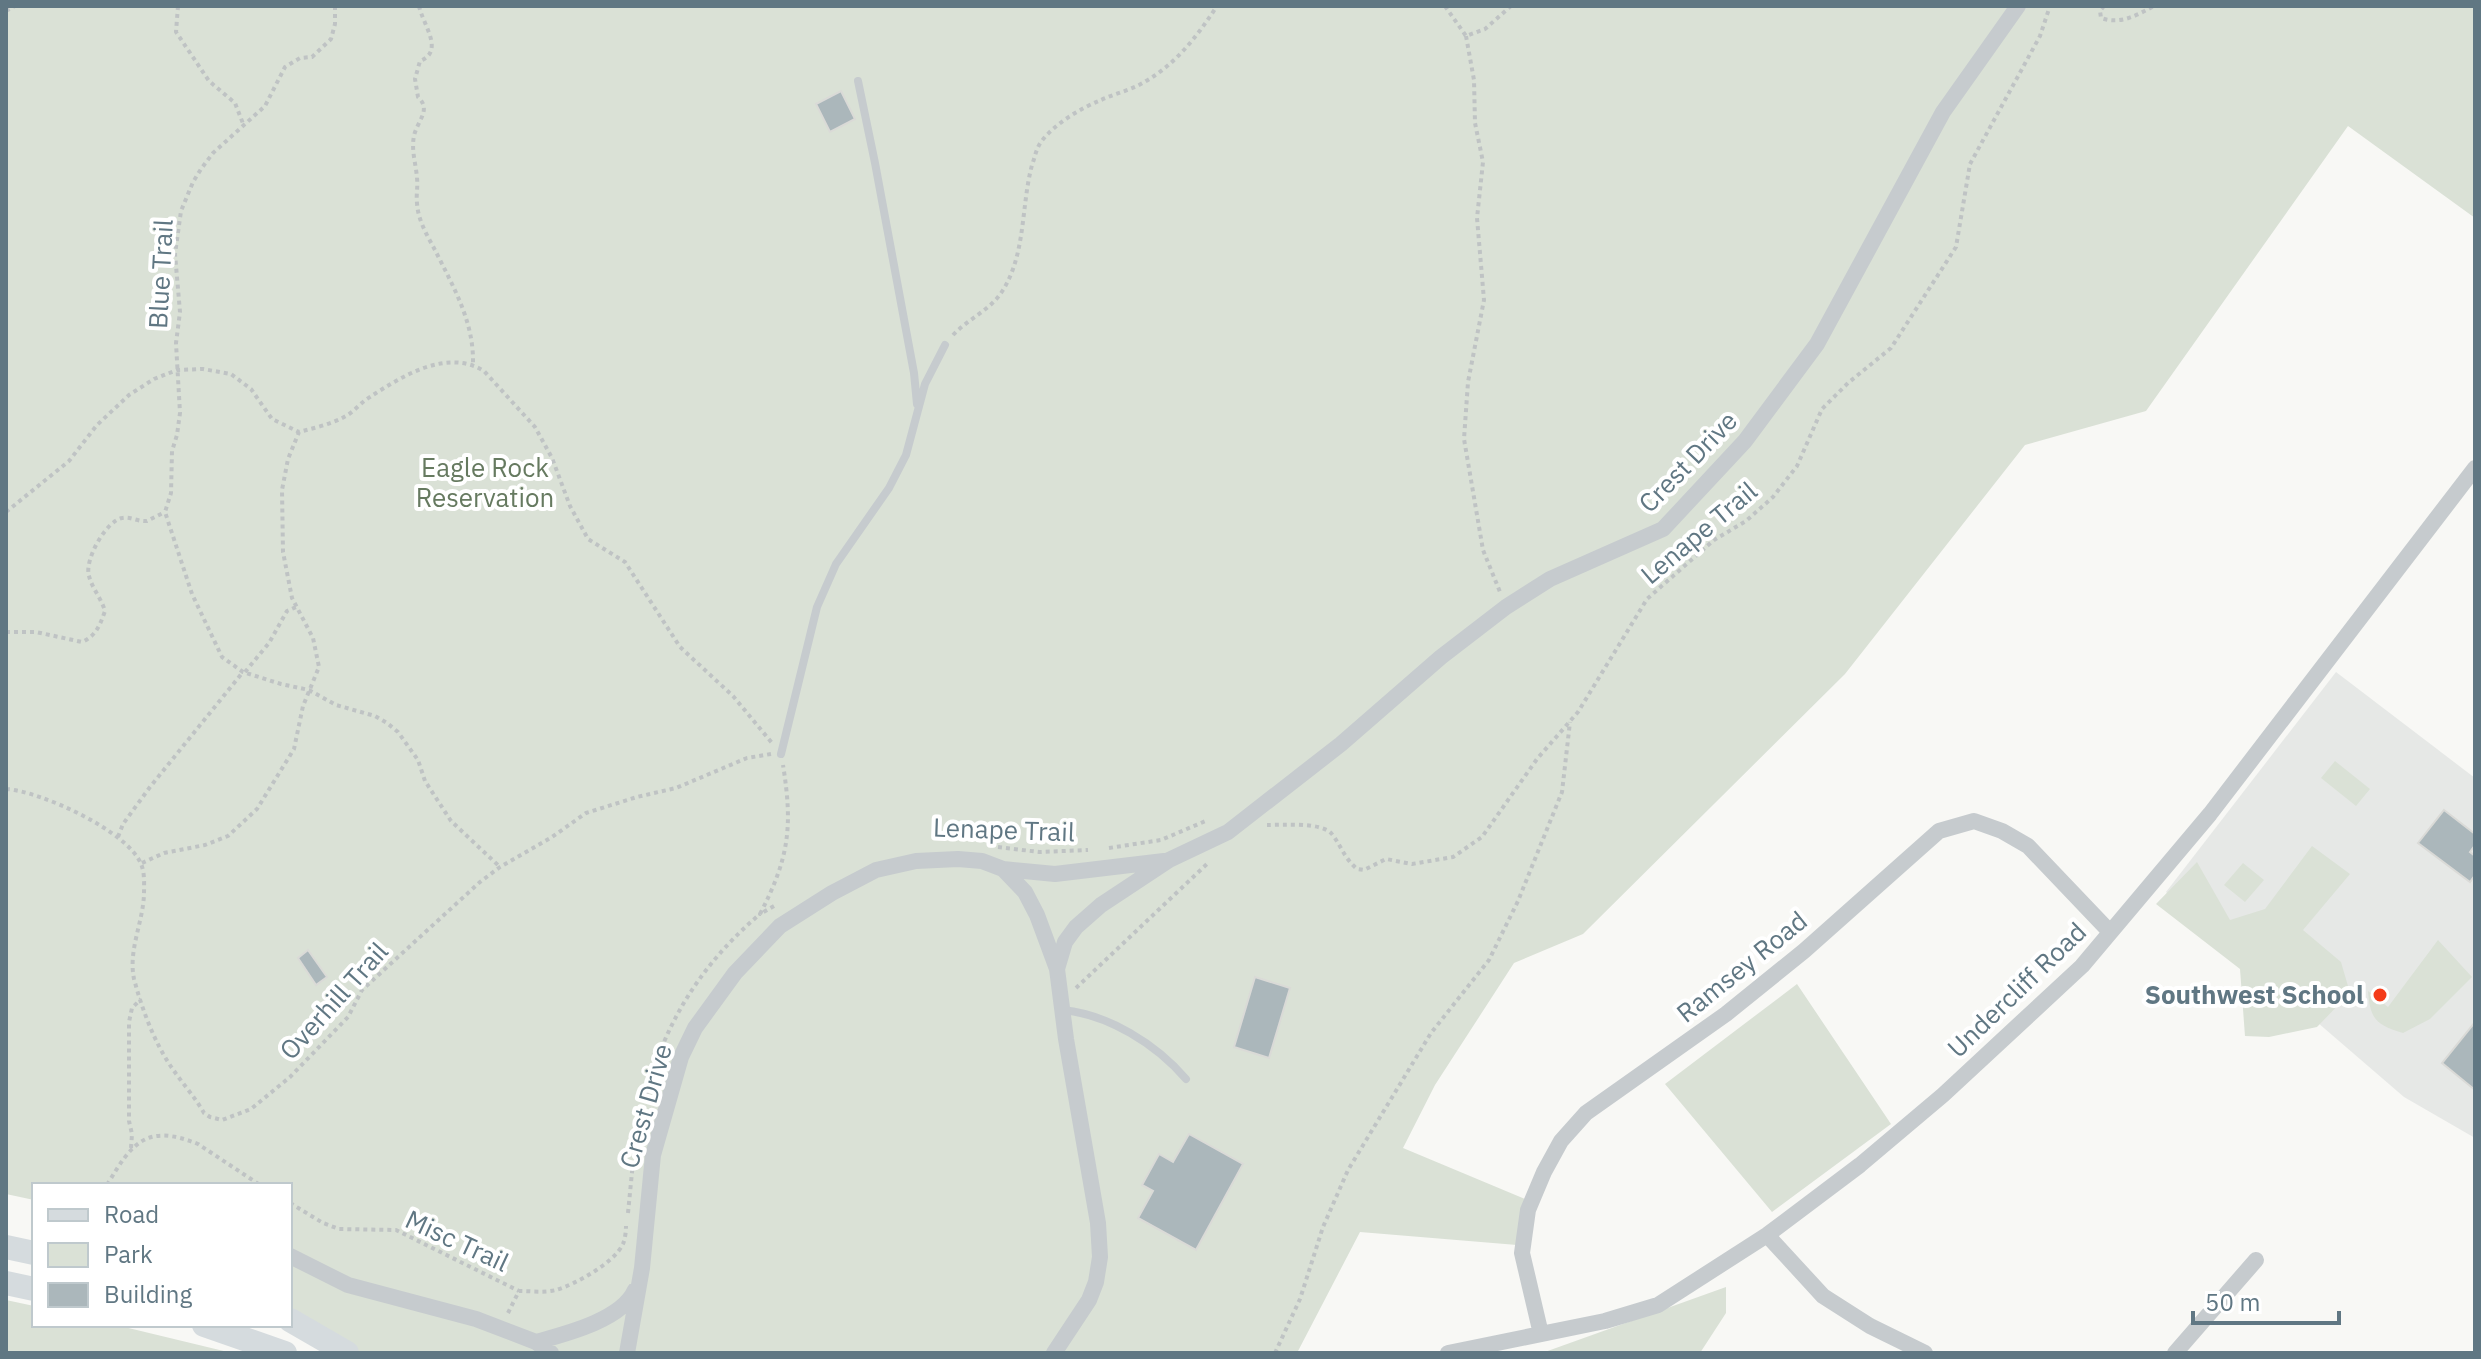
<svg xmlns="http://www.w3.org/2000/svg" width="2481" height="1359" font-family="'IBM Plex Sans',sans-serif">
<style>
.built{fill:#e6e8e6}
.green{fill:#dae1d6}
.building{fill:#abb7bb;stroke:#dadad7;stroke-width:2}
.lines{fill:none;stroke-linecap:round;stroke-linejoin:round}
.path{stroke:#bfc3c4;stroke-width:4;stroke-dasharray:4 4;stroke-linecap:butt}
.service{stroke:#c6cbce;stroke-width:8}
.minor{stroke:#c6cbce;stroke-width:16}
.primary{stroke:#d5dbde;stroke-width:24}
.poi-dot{fill:#f43b19;stroke:#fff;stroke-width:3}
.labels{text-anchor:middle;stroke-width:8;stroke-linejoin:round;paint-order:stroke}
.street-label{font-size:26px;fill:#607783;stroke:#fff}
.park-label{font-size:26px;fill:#667a60;stroke:#fff}
.poi-label{font-size:26px;font-weight:bold;fill:#607783;stroke:#fff;text-anchor:end}
</style>
<rect width="100%" height="100%" fill="#f8f8f5"/>
<!-- built -->
<path class="built" d="M2336 672 2475 778V1138L2404 1097 2166 892Z"/>
<!-- green -->
<path class="green" d="M6 6H2475V218L2348 126 2146 411 2025 445 1845 674 1583 934 1514 963 1435 1085 1403 1148 1525 1199 1517 1245 1360 1232 1297 1353H339L290 1317V1185H34V1200L6 1194Z
M2335 761 2370 789 2356 806 2321 778Z
M2312 846 2350 874 2303 930 2341 962 2350 993 2317 1027 2269 1037 2245 1036 2240 969 2156 904 2197 862 2230 920 2265 909Z
M2243 863 2264 880 2245 902 2224 885Z
M2438 940 2472 977 2430 1019 2403 1033C2376 1025 2370 1019 2368 991L2388 1007Z
M1797 984 1891 1124 1772 1212 1665 1084Z
M1726 1287V1313L1700 1353H1542Z
M6 1300 34 1306V1325H116L232 1353H6Z"/>
<!-- building -->
<path class="building" d="M841 91 855 119 830 132 816 104Z
M2444 810 2475 834V845L2470 852 2475 856V875L2470 882 2418 843Z
M308 950 327 977 316 985 298 958Z
M1255 977 1290 988 1269 1058 1234 1047Z
M2475 1022V1090L2442 1063Z
M1189 1134 1243 1164 1196 1250 1138 1218 1153 1191 1142 1185 1159 1154 1173 1162Z"/>
<g class="lines">
<!-- path -->
<path class="path" d="M178 6 176 32 209 81 235 103 244 126
M335 6V24L331 39 312 57 300 58 285 67 265 106 213 153 201 169 193 182 181 211 175 254 180 312 176 343 180 413 177 435 172 451 171 493 165 512 192 594 222 657 243 672 281 684 309 690 336 705 375 716 387 723 398 732 418 760 425 781 451 821 500 867
M419 6C423 25 445 51 420 61L415 79 418 97C432 110 417 121 414 136 411 150 416 164 417 178 418 187 416 195 417 203 418 222 429 238 437 254 455 290 474 323 473 364
M1445 6 1466 36 1485 29 1511 6
M2104 6 2100 11 2101 18C2121 25 2137 15 2154 6
M6 11 15 6
M1466 36 1474 80 1475 123 1483 162 1477 218 1484 300 1468 382 1464 439 1483 550 1500 592
M953 335C969 318 991 310 1003 290 1026 253 1021 206 1032 165 1035 157 1036 149 1041 142 1054 124 1081 108 1101 100 1116 93 1132 90 1146 81 1177 63 1198 35 1217 6
M6 512 69 461 97 425 129 395 154 379 177 370 203 369 231 374 251 389 272 419 299 432C314 428 332 424 346 416 355 411 361 402 370 397 402 376 447 348 484 371L535 427 552 458 570 506 588 539 625 562 680 647 733 696 772 743
M6 632H36L82 642C96 636 100 625 105 611 101 598 92 588 89 576 84 560 106 521 122 518 130 516 138 522 147 521L165 512
M245 672 269 643 287 611 296 607
M6 789C40 791 128 831 141 864 145 873 144 885 144 894 143 923 128 950 134 979 142 1009 154 1042 172 1068 182 1083 195 1097 204 1113L210 1117 222 1120 251 1109 290 1077 348 1017 362 990 480 882 500 867 552 837 586 813 637 797 676 788 747 758 771 754
M1267 825C1282 825 1320 822 1331 833 1340 843 1343 857 1357 869L1364 870 1386 859 1412 864 1453 857 1482 837 1537 759 1578 712 1647 599 1714 540 1746 521 1773 497 1797 466 1822 409 1848 383 1891 348 1956 247 1970 164 2040 36 2050 6
M118 837 123 824 150 787 243 672
M998 847 1039 852 1088 850
M1109 848 1161 840 1208 820
M142 863 164 853 205 845 228 836 257 809 294 749 303 706 319 667 313 638 292 598 283 552 282 490 288 459 299 432
M774 906 760 914C789 858 793 827 783 765
M1076 988 1209 862
M131 1148 132 1134 129 1121V1022L132 1008 141 999
M635 1149C649 1053 685 978 760 914
M107 1185C132 1143 146 1123 198 1144L260 1185
M290 1203 323 1223 339 1229 396 1230 519 1291
M628 1213 633 1162
M508 1313 519 1291C531 1291 544 1293 556 1290 576 1284 614 1263 623 1244 625 1239 626 1232 626 1226
M1275 1353 1300 1299 1323 1227 1348 1170 1431 1033 1489 960 1518 901 1562 792 1570 722"/>
<!-- service -->
<path class="service" d="M858 81 875 163 914 373 917 404
M781 754 817 607 836 564 889 488 906 455 925 384 945 345
M1062 1010C1108 1014 1156 1044 1186 1079"/>
<!-- minor -->
<path class="minor" d="M1003 869 1025 892 1037 915 1057 969 1066 1039 1098 1223 1100 1257 1096 1282 1089 1300 1054 1353
M1057 969 1065 942 1076 927 1101 905 1169 860 1228 832 1341 744 1441 657 1506 607 1550 579 1663 529 1745 441 1817 344 1943 112 2018 6
M1767 1235 1823 1296 1870 1326 1925 1353
M290 1256 348 1285 476 1319 536 1342 551 1353
M1541 1334 1522 1253 1528 1210 1544 1172 1561 1141 1586 1113 1726 1014 1804 951 1939 831 1974 821 2002 831 2028 846 2110 932
M536 1342C565 1334 622 1320 635 1290
M627 1353 642 1268 653 1155 681 1057 695 1028 735 973 780 926 832 893 876 870 916 861 958 859 982 861 1003 869 1055 874 1164 861
M1448 1353 1605 1321 1658 1305 1767 1235 1860 1165 1943 1095 2082 966 2210 814 2475 468
M2175 1353 2256 1260"/>
<!-- primary -->
<path class="primary" d="M6 1247 34 1253
M6 1283 34 1289
M290 1320 347 1353
M204 1325 285 1353"/>
</g>
<!-- markers -->
<circle class="poi-dot" cx="2380" cy="995" r="8"/>
<g class="labels">
<!-- street labels -->
<g class="street-label">
<text transform="translate(161 274) rotate(-87)" y="9">Blue Trail</text>
<text transform="translate(1688 462) rotate(-46)" y="9">Crest Drive</text>
<text transform="translate(1699 533) rotate(-40)" y="9">Lenape Trail</text>
<text transform="translate(1004 830) rotate(2)" y="9">Lenape Trail</text>
<text transform="translate(1742 967) rotate(-39)" y="9">Ramsey Road</text>
<text transform="translate(2017 990) rotate(-44)" y="9">Undercliff Road</text>
<text transform="translate(334 1001) rotate(-48)" y="9">Overhill Trail</text>
<text transform="translate(646 1106) rotate(-74)" y="9">Crest Drive</text>
<text transform="translate(457 1241) rotate(25)" y="9">Misc Trail</text>
</g>
<!-- park labels -->
<g class="park-label">
<text x="485" y="477">Eagle Rock<tspan x="485" dy="30">Reservation</tspan></text>
</g>
<!-- poi labels -->
<g class="poi-label">
<text x="2364" y="1004">Southwest School</text>
</g>
</g>
<!-- border -->
<rect width="2481" height="1359" fill="none" stroke="#607783" stroke-width="16"/>
<!-- legend -->
<rect x="32" y="1183" width="260" height="144" fill="#ffffff" stroke="#bfc9cd" stroke-width="2"/>
<rect x="48" y="1209" width="40" height="12" fill="#d5dbde" stroke="#bfc9cd" stroke-width="2"/>
<text x="104" y="1223" font-size="24" fill="#607783">Road</text>
<rect x="48" y="1243" width="40" height="24" fill="#dae1d6" stroke="#bfc9cd" stroke-width="2"/>
<text x="104" y="1263" font-size="24" fill="#607783">Park</text>
<rect x="48" y="1283" width="40" height="24" fill="#abb7bb" stroke="#bfc9cd" stroke-width="2"/>
<text x="104" y="1303" font-size="24" fill="#607783">Building</text>
<!-- scale -->
<path d="M2193 1311v12h146v-12" fill="none" stroke="#607783" stroke-width="4"/>
<text x="2205" y="1311" font-size="24" fill="#607783" stroke="#ffffff" stroke-width="6" paint-order="stroke">50 m</text>
</svg>
